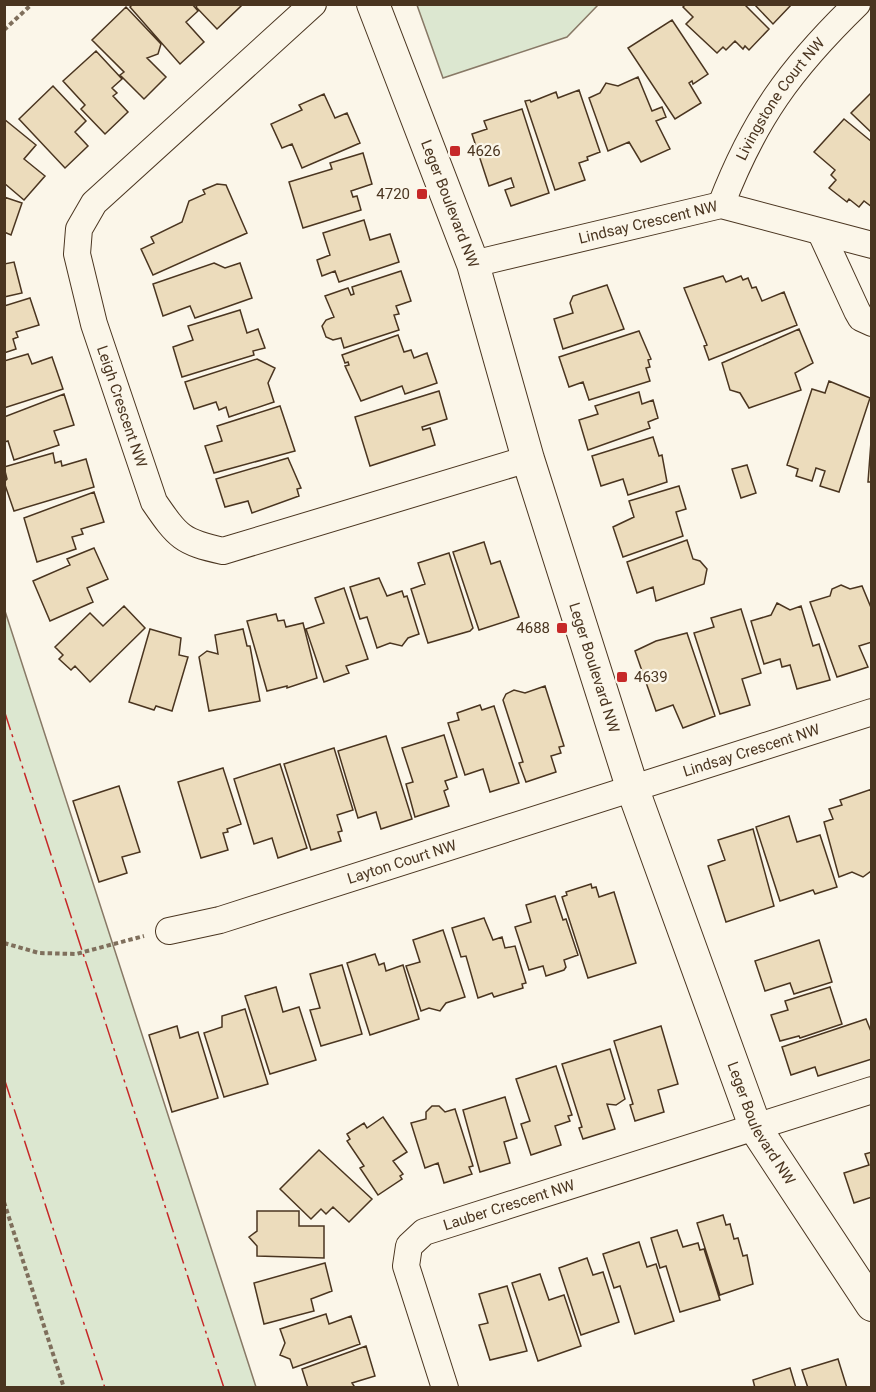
<svg xmlns="http://www.w3.org/2000/svg" width="876" height="1392" font-family="Roboto,sans-serif">
<style>
.green{fill:#dce7d0;stroke:#887966;stroke-width:1.5}
.building{fill:#ecdcbc;stroke:#4a3520;stroke-width:1.5}
.lines{fill:none;stroke-linecap:round;stroke-linejoin:round}
.minor-casing{stroke:#4a3520;stroke-width:28}
.tertiary-casing{stroke:#4a3520;stroke-width:34}
.path{stroke:#7f6f5c;stroke-width:4;stroke-dasharray:4.5 3;stroke-linecap:butt}
.minor{stroke:#fbf6e9;stroke-width:26}
.tertiary{stroke:#fbf6e9;stroke-width:32}
.power{stroke:#c62828;stroke-width:1.5;stroke-dasharray:21 4.5 3 4.5;stroke-linecap:butt}
.poi-dot{fill:#c62828;stroke:#fbf6e9;stroke-width:2}
.labels{text-anchor:middle;stroke-width:4.5;stroke-linejoin:round;paint-order:stroke}
.street-label{font-size:15px;fill:#4a3520;stroke:#fbf6e9}
.poi-label{font-size:15px;fill:#4a3520;stroke:#fbf6e9;text-anchor:start}
</style>
<rect width="100%" height="100%" fill="#fbf6e9"/>
<!-- green -->
<path class="green" d="M417 5V4L598 5 567 37 443 78Z
M5 611 256 1387H5Z"/>
<!-- building -->
<path class="building" d="M133 4H192L198 11 186 22 204 42 180 64 130 7Z
M198 4H240L241 6 217 29 196 7Z
M686 4H744L769 29 749 50 745 46 743 49 735 41 726 50 723 47 717 53 686 24 693 17 683 7Z
M754 4H792L773 24Z
M126 7 161 44 158 54 147 58 166 77 144 99 120 75 124 72 92 40Z
M672 20 708 74 693 84 692 81 689 83 701 103 675 119 628 48Z
M96 51 122 79 112 88 117 93 113 96 128 112 105 134 81 109 85 105 63 81Z
M638 77 652 111 662 107 666 117 656 121 670 149 641 162 629 142 608 151 589 98 600 93 606 83 618 86Z
M53 86 86 121 75 132 88 146 65 168 19 119Z
M579 90 600 152 587 157 588 160 579 163 585 180 555 190 525 101 530 100 531 102 556 92 558 98Z
M872 92V133L851 113Z
M324 94 335 118 347 113 360 143 302 168 292 144 282 148 271 124 302 110 299 105Z
M522 109 549 193 511 206 505 190 514 187 511 178 489 186 472 134 487 129 484 121Z
M4 119 36 145 24 159 45 176 24 200 4 183Z
M844 119 872 142V207L864 201 859 207 849 199 847 202 829 188 836 180 831 175 835 170 814 152Z
M363 153 372 184 351 191 353 197 357 196 361 210 303 228 289 182 332 169 330 163Z
M217 184 226 185 247 233 153 275 141 249 154 243 151 237 182 222 189 201 205 194 203 190Z
M4 197 22 203 11 235 4 232Z
M364 220 370 240 390 234 399 262 339 282 335 271 322 276 317 260 330 255 323 233Z
M14 262 22 293 4 297V264Z
M214 263 225 268 240 263 252 298 195 318 190 306 163 316 153 284Z
M401 271 411 301 396 306 399 314 394 315 399 330 344 348 341 338 333 340 326 337 322 326 326 320 334 317 325 296 348 288 351 295 354 294 352 287Z
M723 276 726 282 741 276 743 280 748 278 752 288 756 287 762 301 784 292 797 325 709 360 704 346 707 345 684 288Z
M607 285 624 329 563 349 554 319 573 313 570 303 573 296Z
M30 298 39 325 16 332 18 337 13 339 16 349 4 353V306Z
M240 310 247 333 258 329 265 348 253 351 254 355 182 377 173 347 193 340 188 326Z
M799 329 813 363 795 373 801 390 749 408 740 393 730 390 722 363Z
M639 331 651 359 648 360 650 367 646 368 650 381 589 400 583 382 569 387 559 357Z
M398 335 404 352 411 350 414 358 427 353 437 383 405 394 402 386 361 401 345 366 349 365 348 362 345 363 342 355Z
M28 354 32 364 52 357 63 389 4 408V361Z
M257 359 275 368 268 383 274 402 229 417 226 407 219 410 216 402 194 409 185 382Z
M829 381 870 398 839 492 820 486 825 471 816 468 812 481 796 476 798 469 787 465 812 389 825 393Z
M439 391 447 419 422 427 423 430 430 428 435 445 370 466 355 417Z
M639 392 642 404 653 400 658 418 648 422 650 428 588 450 579 420 598 414 595 406Z
M64 394 74 425 54 431 59 445 14 460 8 441 4 442V417Z
M280 406 295 451 214 473 205 446 222 441 217 426Z
M872 428V482H868Z
M653 437 659 456 662 455 667 482 628 495 623 479 601 486 592 456Z
M53 453 55 463 61 461 62 466 86 459 94 487 14 511 4 482 7 479 4 467Z
M288 458 301 488 297 489 299 496 252 513 248 501 225 507 216 479Z
M747 465 756 493 741 498 732 469Z
M679 486 686 509 676 512 683 536 623 557 613 527 634 517 629 501Z
M94 492 104 522 81 529 83 534 72 537 76 549 37 562 24 518Z
M687 540 693 559 700 561 707 569 704 584 656 601 653 587 637 593 627 562Z
M484 542 491 564 500 561 519 617 479 630 453 552Z
M94 548 108 579 87 588 93 602 50 621 33 581 70 565 67 559Z
M449 553 473 628 470 631 428 643 411 589 425 584 418 563Z
M379 578 387 596 402 591 404 597 407 596 419 634 408 638 402 646 390 643 377 648 367 617 360 619 350 587Z
M841 585 850 589 862 586 872 610V642L859 646 868 667 837 677 810 602 830 596 832 589Z
M344 588 368 659 346 666 349 673 324 682 306 629 324 623 315 598Z
M777 603 790 610 801 606 813 646 819 644 830 680 797 689 790 665 782 667 780 659 764 664 751 621 771 615Z
M124 606 145 628 90 682 75 666 71 670 59 659 63 655 55 647 90 613 103 626Z
M741 609 761 673 742 679 750 705 720 714 694 633 714 627 711 618Z
M276 614 278 621 284 620 286 627 303 623 317 678 287 688V686L267 691 247 621Z
M150 629 181 638 179 655 188 657 172 711 156 706 154 710 129 702Z
M243 629 247 646H250L260 701 209 711 199 657 207 651 218 654 215 635Z
M687 633 715 716 683 728 673 705 656 711 635 651 656 641Z
M545 686 564 746 559 747 561 753 551 756 556 772 526 782 519 763 523 762 503 700 506 694 514 690 525 693Z
M480 705 482 710 494 706 519 783 490 792 483 769 465 775 448 723 459 720 457 713Z
M444 735 457 777 445 781 448 789 444 791 449 806 415 817 406 784 413 782 402 748Z
M386 736 412 819 381 829 376 812 358 818 338 751Z
M334 748 353 810 337 815 342 831 338 832 341 841 311 850 284 764Z
M280 764 307 848 278 858 272 838 254 844 234 779Z
M223 768 241 824 227 829 228 832 223 833 228 850 201 858 178 782Z
M119 786 140 852 122 857 127 873 99 882 73 801Z
M872 789 871 871 863 877 852 872 839 877 824 822 833 819 829 809 842 805 840 800Z
M789 816 797 842 820 835 837 887 815 894 813 890 780 901 756 827Z
M753 829 774 906 726 922 708 866 725 860 718 840Z
M591 884 592 888 596 887 599 897 614 892 636 963 588 978 562 897 567 895 566 892Z
M555 896 563 920 566 919 578 955 564 960 566 967 564 970 546 976 543 966 529 970 515 927 531 922 526 905Z
M484 918 493 940 502 937 505 948 515 946 526 983 522 984 523 988 494 997 492 993 478 998 466 956 461 957 452 928Z
M443 930 465 997 446 1003 440 1011 429 1008 421 1011 406 966 420 962 413 940Z
M819 940 832 982 794 994 790 983 765 991 755 961Z
M375 954 379 965 384 963 386 971 403 965 419 1019 370 1035 347 963Z
M342 965 362 1034 321 1046 310 1010 320 1008 310 974Z
M276 987 283 1012 299 1007 316 1060 270 1074 245 996Z
M830 987 842 1024 800 1038 799 1036 780 1041 771 1015 788 1010 785 1001Z
M245 1009 268 1084 224 1097 204 1033 222 1027V1016Z
M866 1019 872 1034V1059L818 1076 815 1067 791 1075 782 1047Z
M177 1026 180 1038 198 1032 218 1098 172 1112 149 1035Z
M661 1026 678 1084 658 1090 664 1112 635 1121 630 1105 633 1104 614 1041Z
M610 1049 625 1099 616 1105 607 1104 615 1129 583 1139 579 1128 582 1127 562 1064Z
M556 1066 572 1115 568 1116 570 1121 555 1126 561 1145 531 1155 521 1124 530 1121 516 1079Z
M505 1097 517 1138 504 1142 510 1163 480 1172 463 1110Z
M432 1106H439L445 1112 455 1109 473 1166 469 1167 472 1174 444 1183 438 1163 425 1168 411 1123 426 1119V1112Z
M383 1117 407 1152 393 1161 403 1174 400 1176 402 1179 378 1195 360 1168 364 1166 347 1141 350 1139 347 1134 364 1123 367 1128Z
M319 1150 372 1199 349 1222 333 1207 326 1214 321 1209 311 1219 280 1189Z
M872 1152V1197L854 1203 844 1173 869 1165 865 1154Z
M257 1211H299V1226H324V1258L257 1256V1246L249 1237 257 1231Z
M723 1215 726 1225 730 1224 734 1239 738 1238 743 1256 747 1255 753 1284 720 1295 697 1223Z
M677 1230 683 1247 698 1243 700 1250 704 1249 720 1300 680 1312 666 1266 660 1268 651 1238Z
M639 1242 647 1267 656 1264 674 1321 635 1334 620 1286 614 1288 603 1254Z
M587 1258 593 1275 603 1272 619 1322 581 1335 559 1268Z
M325 1263 332 1291 311 1299 314 1311 264 1324 254 1283Z
M540 1274 549 1300 564 1295 581 1346 538 1361 512 1283Z
M507 1286 527 1351 490 1360 479 1325 488 1323 479 1294Z
M326 1314 329 1324 351 1316 360 1344 293 1368 290 1359 280 1355 285 1343 280 1329Z
M366 1346 375 1376 352 1383 354 1386 350 1388H308L302 1369Z
M838 1359 847 1388H808L802 1370Z
M790 1368 796 1388H755L753 1380Z"/>
<g class="lines">
<!-- minor casing -->
<g class="minor-casing">
<g id="minor">
<path id="s1" d="M313 4 94 203 79 229 77 254 94 324 154 502C178 537 182 542 223 551L528 459"/>
<path id="s2" d="M721 205C754 119 790 69 857 4"/>
<path d="M821 233 857 311 861 318 872 323"/>
<path id="s3" d="M473 264 721 205 872 245"/>
<path id="s4" d="M169 931 220 920 872 712"/>
<path id="s5" d="M445 1388 406 1266 409 1246 424 1232 872 1090"/>
</g>
</g>
<!-- tertiary casing -->
<g class="tertiary-casing">
<g id="tertiary">
<path id="s6" d="M373 4 473 264 528 459 632 787 756 1129 872 1305"/>
</g>
</g>
<!-- path -->
<path class="path" d="M4 30 32 4
M4 943 39 953 76 954 144 936
M4 1202 64 1388"/>
<!-- minor -->
<use href="#minor" class="minor"/>
<!-- tertiary -->
<use href="#tertiary" class="tertiary"/>
<!-- power -->
<path class="power" d="M4 710 224 1388
M4 1078 105 1388"/>
</g>
<!-- markers -->
<g class="poi-dot">
<rect x="449" y="145" width="12" height="12" rx="3"/>
<rect x="416" y="188" width="12" height="12" rx="3"/>
<rect x="556" y="622" width="12" height="12" rx="3"/>
<rect x="616" y="671" width="12" height="12" rx="3"/>
</g>
<g class="labels">
<!-- street labels -->
<g class="street-label">
<text dy="5" stroke="none"><textPath href="#s2" startOffset="122">Livingstone Court NW</textPath></text>
<text dy="5" stroke="none"><textPath href="#s6" startOffset="214">Leger Boulevard NW</textPath></text>
<text dy="5" stroke="none"><textPath href="#s3" startOffset="180">Lindsay Crescent NW</textPath></text>
<text dy="5" stroke="none"><textPath href="#s1" startOffset="510">Leigh Crescent NW</textPath></text>
<text dy="5" stroke="none"><textPath href="#s6" startOffset="700">Leger Boulevard NW</textPath></text>
<text dy="5" stroke="none"><textPath href="#s4" startOffset="610">Lindsay Crescent NW</textPath></text>
<text dy="5" stroke="none"><textPath href="#s4" startOffset="243">Layton Court NW</textPath></text>
<text dy="5" stroke="none"><textPath href="#s6" startOffset="1186">Leger Boulevard NW</textPath></text>
<text dy="5" stroke="none"><textPath href="#s5" startOffset="258">Lauber Crescent NW</textPath></text>
</g>
<!-- poi labels -->
<g class="poi-label">
<text x="467" y="156">4626</text>
<text x="410" y="199" text-anchor="end">4720</text>
<text x="550" y="633" text-anchor="end">4688</text>
<text x="634" y="682">4639</text>
</g>
</g>
<!-- border -->
<rect width="876" height="1392" fill="none" stroke="#4a3520" stroke-width="12"/>
</svg>
